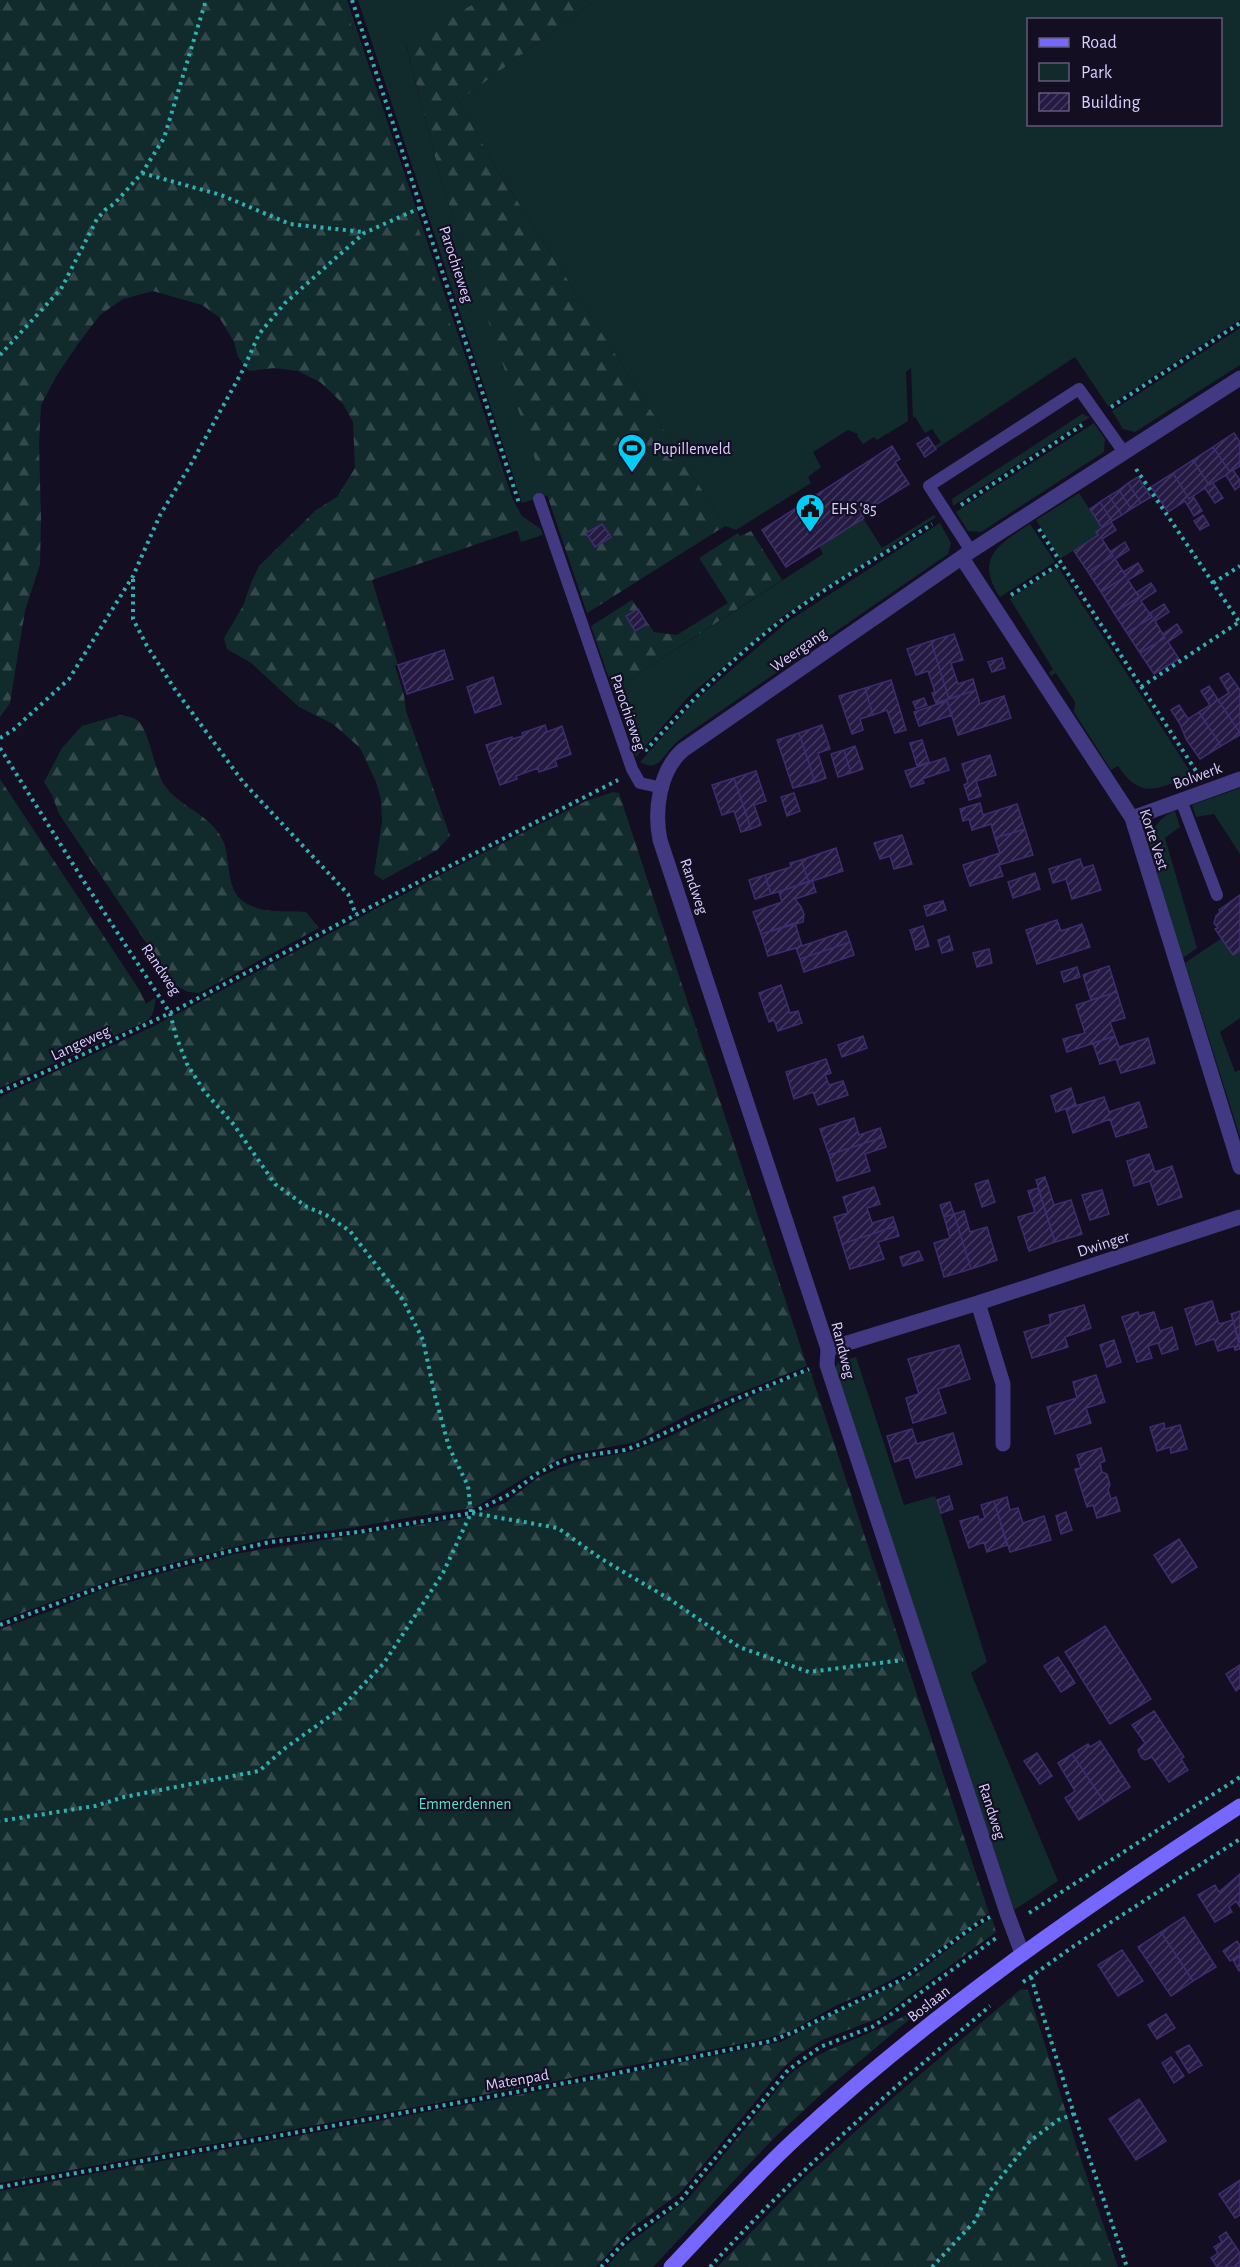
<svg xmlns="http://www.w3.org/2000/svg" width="1240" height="2267" font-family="'Alegreya Sans',sans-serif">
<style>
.green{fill:#112b2c;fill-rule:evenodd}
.forest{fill:url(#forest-firs)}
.building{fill:url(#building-hatch);stroke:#3e2c6f;stroke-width:1.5}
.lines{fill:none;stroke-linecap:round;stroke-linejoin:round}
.path{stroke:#2fb1b3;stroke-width:4;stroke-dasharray:3 4.5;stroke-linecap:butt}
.service{stroke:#413981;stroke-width:12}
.minor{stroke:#413981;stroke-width:15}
.secondary{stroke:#7667fe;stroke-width:15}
.labels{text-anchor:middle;stroke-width:4.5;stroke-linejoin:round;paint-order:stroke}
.street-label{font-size:16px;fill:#d8cfff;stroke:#130e22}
.poi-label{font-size:16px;fill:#d8cfff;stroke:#130e22;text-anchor:start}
.park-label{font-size:16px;fill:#5cdec8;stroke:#130e22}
</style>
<defs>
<pattern id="forest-firs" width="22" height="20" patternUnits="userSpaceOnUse" patternTransform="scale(1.5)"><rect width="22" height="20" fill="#112b2c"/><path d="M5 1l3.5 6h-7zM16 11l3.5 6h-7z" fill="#33494c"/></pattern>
<pattern id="building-hatch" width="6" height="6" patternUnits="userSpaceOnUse" patternTransform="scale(1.5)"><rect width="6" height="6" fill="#251a43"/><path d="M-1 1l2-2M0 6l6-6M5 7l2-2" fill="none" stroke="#443a5f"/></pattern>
</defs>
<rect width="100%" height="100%" fill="#130e22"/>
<!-- green -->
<path class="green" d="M343 0H347L513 500 522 516 541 529 543 535 521 542Z
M358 0H480L406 45 442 184 548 495 522 503Z
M595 0H1240V320L1108 406 1075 357 936 449 934 447 941 442 932 429 925 433 915 417 913 418 911 368 906 372 908 421 877 440 874 437 863 444 857 436 858 434 848 430 813 452 821 467 808 477 811 483 736 530 725 526 493 163 459 101ZM1028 20H1220V124H1028Z
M1240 328V365L1135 432 1123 429 1112 411Z
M1082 414 1090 417 953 506 952 499Z
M1094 423 1105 439 1104 452 981 532 968 531 956 512Z
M1079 493 1102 528 1096 532 1098 535 1060 559 1036 520Z
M934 515 936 517 783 616 689 696 636 757 613 690 823 554 819 546 863 518 882 548Z
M940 523 951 543 948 554 686 735C680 739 675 743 671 748 661 759 657 772 640 762L694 702 787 622Z
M1030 524 1055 562 1000 597C974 558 999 544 1030 524Z
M1058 567 1193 776C1158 787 1142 802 1118 766L1111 770 1074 712 1075 702 1056 673 1051 676 1049 673 1053 669 1010 599Z
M1240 788V854L1214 814 1196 817 1192 805Z
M1175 811 1180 827 1165 838 1197 948 1183 958 1150 850C1150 832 1158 817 1175 811Z
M1222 938 1233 955 1240 950V1018L1220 1032 1235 1072 1240 1070V1137L1185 963Z
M856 1357 904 1505 935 1496 987 1662 971 1673 1058 1881 1014 1910 835 1369 838 1362Z"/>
<!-- forest -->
<path class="forest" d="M0 0H343L518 530 372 580 398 665 395 666 404 695 406 711 450 836 437 850 383 880 374 874 382 822 381 799 376 782 360 748 333 724 299 707 251 663 227 649 224 638 243 606 251 583 259 566 316 510 337 497 355 468 353 422 343 404 332 393 320 382 298 371 274 368 249 371 238 357 234 342 219 317 202 305 153 291 123 299 100 315 78 344 57 375 41 405 39 445 41 518 40 564 25 611 10 703 0 717Z
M480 0H595L459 101 493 163 725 526 587 613 442 184 406 44Z
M751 531 782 580 613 690 591 626 632 600 654 632 677 635 728 603 699 558 738 533 740 536Z
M120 715C125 716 133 717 137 720 149 729 154 768 163 783 177 806 206 812 220 835 233 855 223 888 244 902 265 915 283 910 306 912L319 928 199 993 188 992 175 985 59 814 52 795 44 782 62 748 82 726Z
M0 779 140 991 146 1004 155 998C156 1006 153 1015 147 1021L0 1088Z
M613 792 619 793 807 1366 697 1410 636 1442 567 1455 531 1474 474 1508 412 1517 357 1527 266 1539 122 1576 0 1621V1097L152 1027 452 869 586 801Z
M810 1370 989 1913 912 1969 868 1992 835 2006 793 2030 769 2038 536 2085 0 2183V1629L56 1609 103 1589 234 1554 462 1518 505 1503 539 1477 560 1468 580 1461 634 1451 666 1438 749 1397Z
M992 1918 996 1932 879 2018 822 2040 795 2057 782 2069 680 2193 632 2228 596 2267H0V2191L545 2090 781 2042 825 2018 914 1976 966 1935Z
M1021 1989 1028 1990 1079 2154 1118 2267H717L806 2176 896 2095Z
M924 2007 828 2088 773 2139 653 2267H607L620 2251 633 2240 689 2198 786 2078C811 2055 839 2046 869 2033 888 2025 905 2015 924 2007Z"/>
<!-- building -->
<path class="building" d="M1234 433 1240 442V466L1230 472 1213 447Z
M928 437 936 449 925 457 917 444Z
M892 446 900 459 895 462 909 484 861 514 864 518 786 567 762 530Z
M1213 447 1230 472 1233 470 1240 480V486L1235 490 1226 475 1209 485 1193 460Z
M1193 460 1209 485 1213 483 1223 498 1215 503 1205 488 1189 499 1173 473Z
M1173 473 1189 499 1193 496 1202 511 1194 516 1185 501 1168 512 1151 487Z
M1138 477 1151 497 1141 503 1128 483Z
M1128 483 1141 503 1131 509 1119 490Z
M1119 490 1131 509 1122 515 1109 496Z
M1109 496 1122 515 1112 521 1100 502Z
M1100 502 1112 521 1102 528 1090 509Z
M1203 515 1209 525 1200 530 1194 521Z
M1111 522 1116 530 1102 539 1113 556 1088 572 1074 551 1098 535 1096 532Z
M602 524 611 537 595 547 586 533Z
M1125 542 1129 550 1115 559 1126 576 1101 592 1088 572 1113 556 1110 552Z
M1138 563 1143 571 1128 580 1139 597 1114 613 1101 592 1126 576 1123 572Z
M1151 583 1156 591 1141 601 1152 617 1127 633 1114 613 1139 597 1137 592Z
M1164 604 1169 612 1155 621 1165 638 1140 653 1127 633 1152 617 1150 613Z
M638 609 647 624 635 631 626 616Z
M1177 624 1182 632 1168 642 1179 659 1154 674 1140 653 1165 638 1163 634Z
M954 634 963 660 951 663 958 684 973 679 976 690 949 699 931 641Z
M931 641 949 699 936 703 932 693 935 692 928 671 916 675 907 649Z
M444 650 453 679 407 694 398 665Z
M1002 658 1005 668 992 672 988 662Z
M1228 673 1240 690V733L1218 700 1229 693 1220 678Z
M493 677 501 704 475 713 467 687Z
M891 680 906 730 895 733 887 710 873 715 865 688Z
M1209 686 1240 733V735L1221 746 1199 712 1210 705 1201 691Z
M865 688 873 715 860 719 863 730 852 734 839 696Z
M976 690 980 704 1004 696 1011 718 958 735 947 701 936 703Z
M924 698 927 705 916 709 913 702Z
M947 701 952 715 919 726 914 712Z
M1179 705 1188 719 1199 712 1221 746 1200 759 1186 739 1180 724 1171 710Z
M545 725 547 732 562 726 571 754 555 760 557 766 539 772 538 768 516 776 517 779 500 785 486 745 512 737V739L523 736 522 733Z
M822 725 830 749 818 753 826 778 815 782 799 733Z
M799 733 815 782 793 788 777 740Z
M922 740 929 762 917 766 910 743Z
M855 746 863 769 851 773 844 750Z
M844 750 851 773 838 777 831 754Z
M990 755 996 775 976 781 981 796 969 800 964 785 968 783 962 764Z
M945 758 949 770 922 779 924 783 911 787 905 771Z
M756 771 766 801 754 805 761 825 751 829 734 778Z
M734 778 751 829 741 832 734 811 722 815 712 785Z
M794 793 800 811 787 816 781 797Z
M980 803 983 815 1017 804 1025 829 995 838 991 824 972 830 969 819 963 821 960 809Z
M1025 829 1033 855 999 865 1003 876 970 886 963 865 1000 853 995 838Z
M902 835 912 864 894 869 890 856 880 859 874 843Z
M836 848 843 871 809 882 801 860Z
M1080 859 1083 868 1093 865 1101 890 1072 899 1066 879 1053 883 1049 869Z
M801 860 809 882 771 894 765 875 791 867 790 863Z
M1035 873 1040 889 1013 898 1008 882Z
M765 875 771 894 755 899 749 880Z
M812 880 816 892 795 899 801 907 804 914 803 922 761 934 753 912 782 902 779 892Z
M1240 895V950L1233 955 1215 929 1218 928 1214 923 1216 916 1220 912 1219 910Z
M943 901 946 910 927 916 924 906Z
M1057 920 1061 931 1082 924 1090 947 1037 964 1026 930Z
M795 923 802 946 846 931 850 942 800 959 796 948 768 956 761 934Z
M923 926 929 946 916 950 910 930Z
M949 936 953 950 942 953 938 940Z
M850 942 854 955 804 972 800 959Z
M989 949 992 963 977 967 973 953Z
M1109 966 1117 992 1091 1000 1083 975Z
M1077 967 1080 977 1064 982 1061 972Z
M781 985 790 1013 798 1011 802 1023 778 1031 774 1020 769 1022 759 993Z
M1117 992 1125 1018 1110 1022 1115 1036 1067 1052 1063 1039 1085 1033 1076 1005Z
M863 1036 867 1048 842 1057 838 1045Z
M1115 1036 1119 1047 1148 1038 1155 1063 1121 1073 1116 1059 1100 1064 1093 1043Z
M826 1059 831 1073 825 1075 829 1085 843 1081 848 1095 818 1105 813 1092 794 1099 786 1072Z
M1071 1088 1076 1105 1056 1112 1051 1096Z
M1104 1097 1109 1112 1139 1102 1147 1127 1116 1137 1110 1119 1073 1133 1066 1109Z
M854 1118 859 1135 880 1128 883 1137 829 1155 820 1129Z
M883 1137 886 1147 865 1154 870 1171 837 1181 829 1155Z
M1149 1154 1155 1172 1172 1166 1182 1197 1158 1205 1150 1181 1134 1186 1127 1161Z
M1045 1177 1054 1205 1071 1200 1082 1234 1055 1242 1036 1180Z
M988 1180 995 1202 982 1207 975 1184Z
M874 1187 880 1204 867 1208 872 1223 893 1217 896 1226 842 1244 834 1217 848 1213 843 1197Z
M1038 1188 1055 1242 1029 1251 1018 1217 1035 1212 1028 1191Z
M1102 1190 1109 1214 1090 1220 1082 1195Z
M950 1202 954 1214 944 1217 940 1205Z
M964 1211 970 1232 987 1227 997 1260 971 1269 954 1214Z
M954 1214 971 1269 944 1277 934 1243 950 1238 944 1217Z
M896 1226 899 1236 878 1242 884 1259 850 1269 842 1244Z
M919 1251 923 1260 903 1266 900 1257Z
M1212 1301 1219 1324 1233 1320 1240 1349 1235 1350 1234 1346 1218 1351 1214 1339 1196 1345 1185 1309Z
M1084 1305 1091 1328 1065 1337 1068 1347 1032 1358 1024 1332 1051 1324 1049 1315Z
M1240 1311V1343L1231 1314Z
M1138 1312 1139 1316 1154 1312 1160 1331 1172 1327 1178 1349 1162 1354 1158 1343 1148 1346 1152 1358 1137 1362 1122 1317Z
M1114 1340 1121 1362 1107 1367 1100 1345Z
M959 1345 970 1379 938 1389 946 1413 913 1423 906 1398 919 1394 908 1359Z
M1096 1375 1105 1402 1086 1408 1091 1423 1055 1434 1047 1407 1077 1398 1073 1382Z
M1164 1423 1165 1429 1180 1425 1187 1449 1171 1453 1170 1447 1157 1451 1150 1427Z
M912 1429 917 1444 953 1433 962 1464 916 1478 909 1457 895 1462 887 1436Z
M1101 1448 1105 1461 1100 1463 1102 1472 1107 1474 1110 1485 1108 1490 1111 1499 1116 1497 1120 1511 1097 1518 1093 1505 1087 1507 1075 1469 1081 1468 1077 1455Z
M949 1496 953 1509 941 1513 937 1500Z
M1007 1497 1010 1510 1018 1508 1023 1523 1044 1516 1051 1540 1010 1552 994 1501Z
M994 1501 1007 1545 987 1552 984 1542 969 1548 960 1521 978 1516 979 1520 985 1518 981 1505Z
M1066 1512 1072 1530 1061 1534 1056 1516Z
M1179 1539 1197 1567 1172 1583 1154 1555Z
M1105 1626 1151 1699 1110 1724 1065 1652Z
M1058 1657 1075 1683 1061 1692 1044 1666Z
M1240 1665V1688L1236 1691 1226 1674Z
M1154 1711 1184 1757 1181 1759 1188 1770 1169 1782 1152 1757 1145 1760 1141 1757 1138 1750 1145 1743 1132 1725Z
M1100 1741 1130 1787 1105 1803 1072 1754 1088 1744 1090 1747Z
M1037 1753 1052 1776 1040 1784 1024 1761Z
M1072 1754 1105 1803 1079 1820 1065 1798 1075 1791 1058 1763Z
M1240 1874V1907L1236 1901 1229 1907 1232 1912 1215 1922 1198 1895 1215 1885 1219 1892Z
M1184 1917 1216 1967 1193 1981 1161 1932Z
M1161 1932 1193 1981 1171 1996 1138 1947Z
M1237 1941 1240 1946V1954L1230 1961 1223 1951Z
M1122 1950 1143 1981 1118 1996 1098 1965Z
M1240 1956V1970L1239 1971 1233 1960Z
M1166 2014 1175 2028 1157 2039 1148 2025Z
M1189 2045 1202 2065 1189 2073 1176 2052Z
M1171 2057 1184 2076 1174 2083 1162 2063Z
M1139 2099 1166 2141 1136 2160 1109 2119Z
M1240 2180V2215L1235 2218 1219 2194Z
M1226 2232 1240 2253V2267H1217L1211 2258 1218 2253 1214 2247 1222 2242 1219 2237Z"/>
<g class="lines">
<!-- path -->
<path class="path" d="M352 0 519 503
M142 173 221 195 290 224 363 232
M0 355 61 289 97 219 105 210 115 203 142 173 164 138 206 0
M1111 407 1240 323
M1136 469 1240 623
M961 505 1082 425
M1039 529 1198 774
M133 579V619L147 646 174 688 243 782 348 894 356 915
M1213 583 1240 566
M1011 595 1061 563
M1141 687 1239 622
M0 738 13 730 69 679 133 576 160 515 191 464 244 368 259 334 285 303 364 233 420 208
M0 748 81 877 170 1013 176 1036 187 1064 204 1091 234 1125 275 1184 307 1207 326 1215 350 1231 403 1300 423 1340 435 1396 449 1447 468 1486 471 1513 443 1573 384 1663 340 1709 284 1749 259 1771 124 1797 95 1806 0 1821
M645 751C689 704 733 656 785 618 831 583 883 555 932 524
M0 1092 69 1061 170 1013 399 892 618 780
M472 1513 558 1528 600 1558 671 1600 739 1647 809 1672 903 1660
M0 1625 114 1582 223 1553 270 1542 358 1532 471 1513 510 1494 538 1473 560 1462 582 1456 625 1450 646 1442 731 1401 809 1369
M1029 1913 1240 1777
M1031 1977 1074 2114 1127 2267
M1023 1982 1074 1946 1240 1839
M0 2187 603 2076 771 2041 796 2031 901 1980 978 1923 990 1917
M601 2267 629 2237 679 2202 788 2070 820 2047 872 2027 887 2017 996 1938
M710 2267C795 2173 893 2088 990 2006
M932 2267 975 2221 989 2192 1030 2141 1058 2120 1074 2114"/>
<!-- service -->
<path class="service" d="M539 499 632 769 640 783 663 788
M971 551 929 486 1079 389 1123 451
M1181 800 1217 895"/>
<!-- minor -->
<path class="minor" d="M962 558 1132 818 1240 1167
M1132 818 1240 779
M978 1303 1240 1217
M828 1349 978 1303 1003 1384V1444
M1022 1953 1007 1913 827 1365 828 1349 660 840C654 811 659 771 683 750L971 551 1240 378"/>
<!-- secondary -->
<path class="secondary" d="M671 2267C711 2225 751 2180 794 2140 931 2013 1084 1907 1240 1806"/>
</g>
<!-- icons -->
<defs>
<g id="stadium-pin" transform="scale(1.5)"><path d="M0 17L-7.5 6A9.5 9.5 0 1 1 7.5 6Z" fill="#02ccf8" stroke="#130e22"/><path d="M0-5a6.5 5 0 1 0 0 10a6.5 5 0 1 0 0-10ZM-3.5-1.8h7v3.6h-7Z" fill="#111"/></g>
<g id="civic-pin" transform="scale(1.5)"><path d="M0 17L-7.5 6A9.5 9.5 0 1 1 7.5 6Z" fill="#02ccf8" stroke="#130e22"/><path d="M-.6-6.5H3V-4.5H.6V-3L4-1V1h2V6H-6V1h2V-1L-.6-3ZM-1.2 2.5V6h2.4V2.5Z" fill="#111"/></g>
</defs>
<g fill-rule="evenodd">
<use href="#stadium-pin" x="632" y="448"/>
<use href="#civic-pin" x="810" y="508"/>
</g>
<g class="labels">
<!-- street labels -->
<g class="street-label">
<text transform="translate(457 264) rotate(72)" y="6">Parochieweg</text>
<text transform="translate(798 649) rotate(-35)" y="6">Weergang</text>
<text transform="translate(629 712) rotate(71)" y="6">Parochieweg</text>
<text transform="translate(1197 775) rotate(-20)" y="6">Bolwerk</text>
<text transform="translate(1155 839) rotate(72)" y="6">Korte Vest</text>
<text transform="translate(695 886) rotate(71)" y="6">Randweg</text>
<text transform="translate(162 969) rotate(56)" y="6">Randweg</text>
<text transform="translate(80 1042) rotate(-25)" y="6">Langeweg</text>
<text transform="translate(1103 1243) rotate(-18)" y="6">Dwinger</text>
<text transform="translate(844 1350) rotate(76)" y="6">Randweg</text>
<text transform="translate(993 1811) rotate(72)" y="6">Randweg</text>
<text transform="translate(928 2003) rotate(-38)" y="6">Boslaan</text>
<text transform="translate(517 2079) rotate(-10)" y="6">Matenpad</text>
</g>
<!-- poi labels -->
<g class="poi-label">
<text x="653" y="454">Pupillenveld</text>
<text x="831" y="514">EHS '85</text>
</g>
<!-- park labels -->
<g class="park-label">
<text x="465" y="1809">Emmerdennen</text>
</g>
</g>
<!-- legend -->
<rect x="1027" y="18" width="195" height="108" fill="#130e22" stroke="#625b7a" stroke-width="1.5"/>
<rect x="1039" y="38" width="30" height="9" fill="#7667fe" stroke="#625b7a" stroke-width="1.5"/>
<text x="1081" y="48" font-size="18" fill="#d8cfff">Road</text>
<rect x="1039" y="63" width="30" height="18" fill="#112b2c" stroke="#625b7a" stroke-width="1.5"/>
<text x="1081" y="78" font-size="18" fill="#d8cfff">Park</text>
<rect x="1039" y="93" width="30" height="18" fill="url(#building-hatch)" stroke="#625b7a" stroke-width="1.5"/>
<text x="1081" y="108" font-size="18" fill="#d8cfff">Building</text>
</svg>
